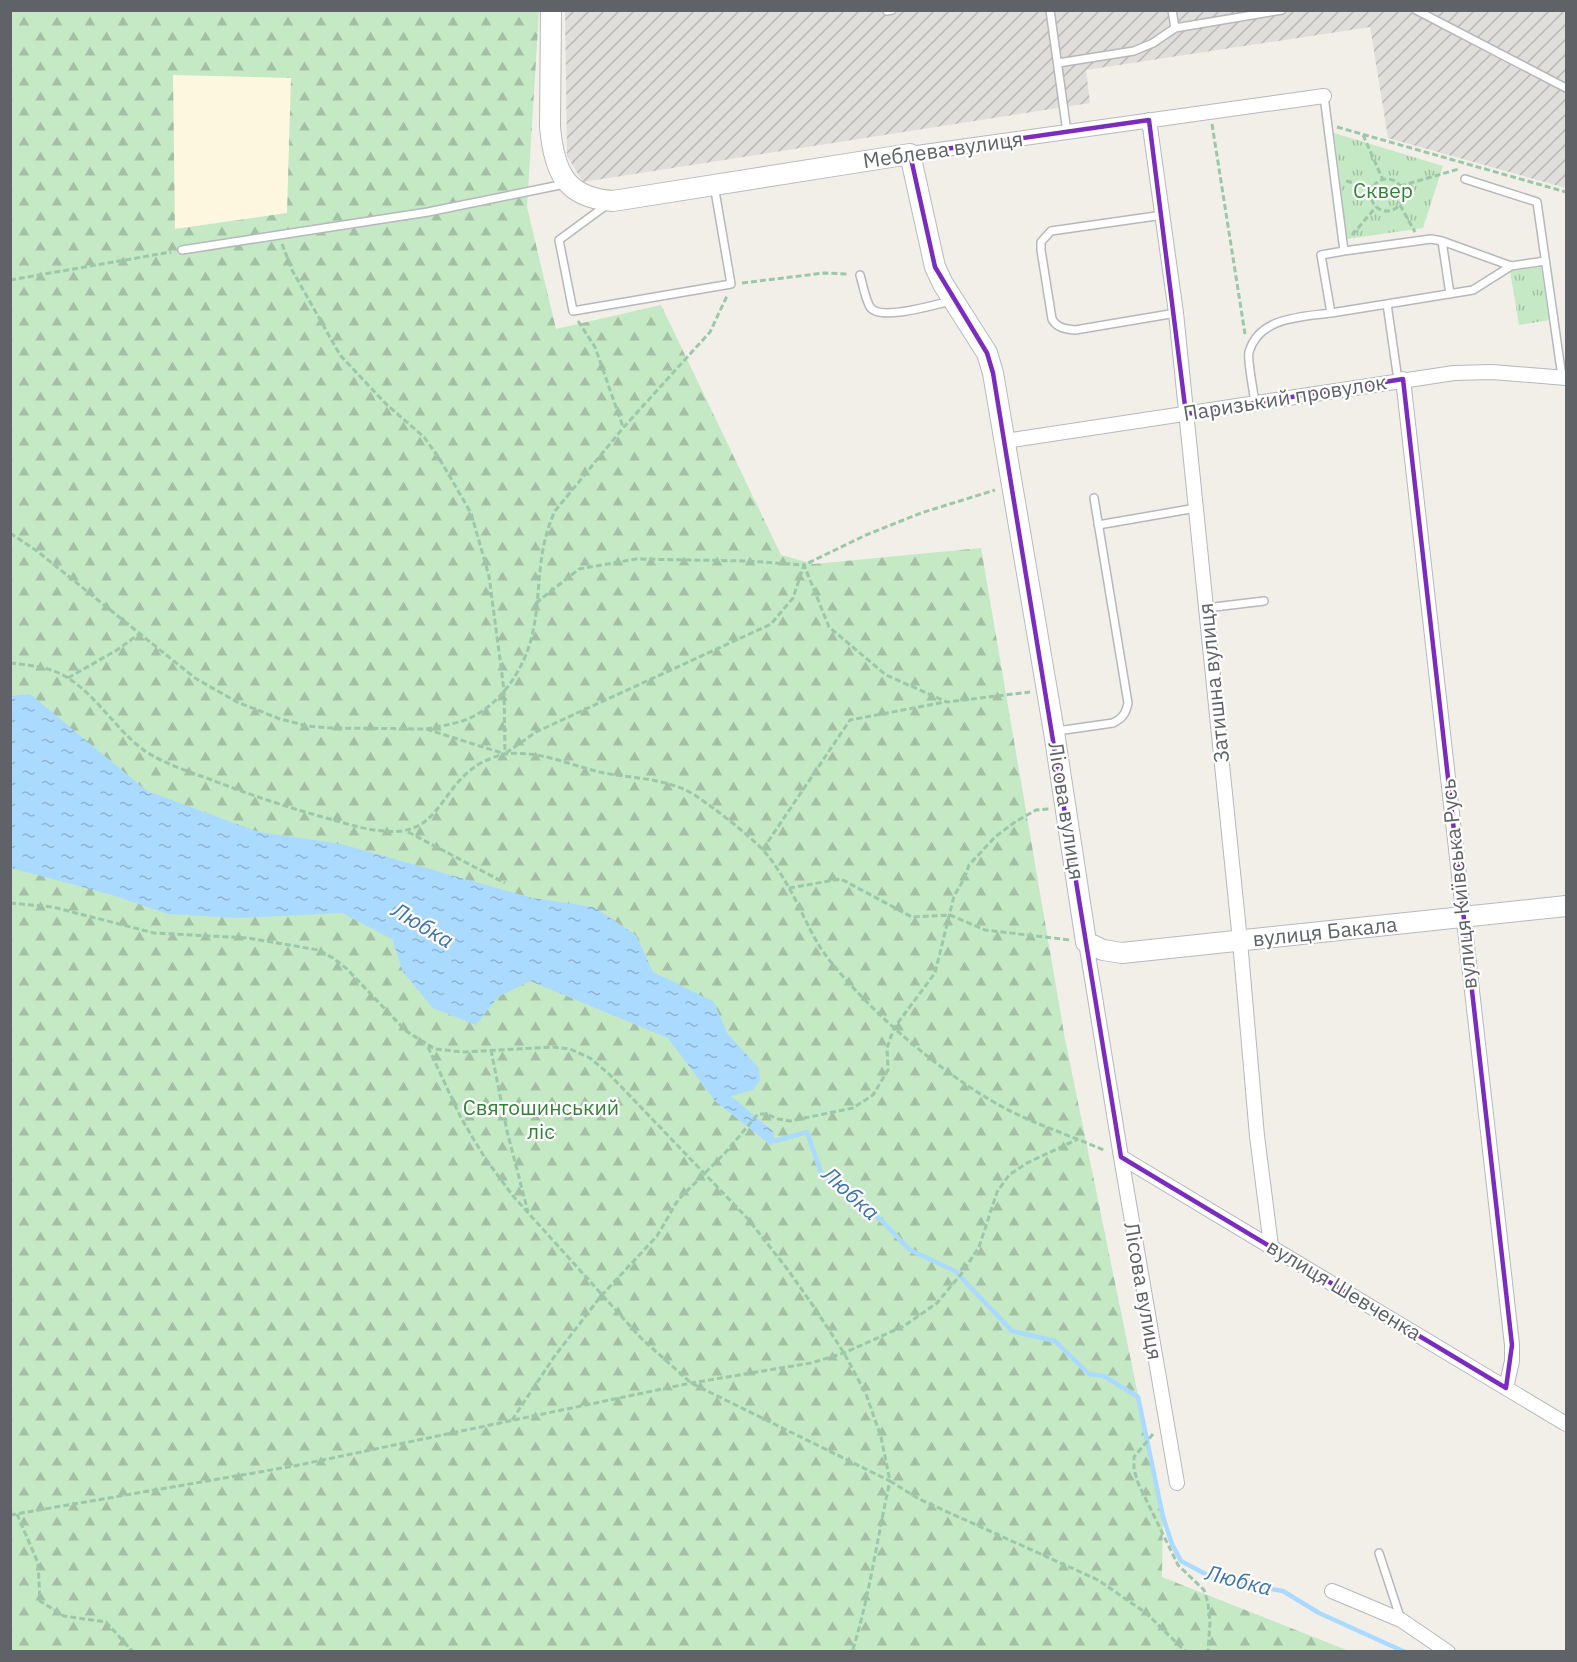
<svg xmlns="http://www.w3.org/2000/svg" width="1577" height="1662" font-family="'IBM Plex Sans',sans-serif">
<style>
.commercial{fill:#fef7e0}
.industrial{fill:url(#industrial-furrows)}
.forest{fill:url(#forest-firs);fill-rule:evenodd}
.park{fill:url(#park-tufts)}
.water{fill:url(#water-ripples)}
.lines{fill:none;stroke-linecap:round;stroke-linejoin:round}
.stream{stroke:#aadaff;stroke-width:4.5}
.lane-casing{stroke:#b5b8bc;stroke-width:10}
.street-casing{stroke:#b5b8bc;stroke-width:16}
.secondary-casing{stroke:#b6babf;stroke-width:22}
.path{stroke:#9cc7a9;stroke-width:3;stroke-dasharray:6 3;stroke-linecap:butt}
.lane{stroke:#fff;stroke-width:7}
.street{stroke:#fff;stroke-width:14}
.secondary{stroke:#fff;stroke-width:20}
.marked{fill:none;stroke:#7b2cbf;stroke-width:4.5;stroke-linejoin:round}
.labels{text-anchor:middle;stroke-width:4.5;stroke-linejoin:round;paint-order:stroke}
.street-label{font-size:21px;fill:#5f6368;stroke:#fff}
.park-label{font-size:21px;fill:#348238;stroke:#fff}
.water-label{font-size:22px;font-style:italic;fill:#4174aa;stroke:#fff}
</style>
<defs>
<pattern id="industrial-furrows" width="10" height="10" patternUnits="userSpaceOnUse" patternTransform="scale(1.5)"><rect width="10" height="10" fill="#e0deda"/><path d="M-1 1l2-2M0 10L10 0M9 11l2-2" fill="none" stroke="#b9b8b5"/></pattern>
<pattern id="forest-firs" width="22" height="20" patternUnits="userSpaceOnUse" patternTransform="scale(1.5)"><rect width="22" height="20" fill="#c5e8c5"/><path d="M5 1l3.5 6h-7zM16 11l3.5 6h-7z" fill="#a3c0a4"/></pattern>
<pattern id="park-tufts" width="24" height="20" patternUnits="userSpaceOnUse" patternTransform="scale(1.5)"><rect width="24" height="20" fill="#c5e8c5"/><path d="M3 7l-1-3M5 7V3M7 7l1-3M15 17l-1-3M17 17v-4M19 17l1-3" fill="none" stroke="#a3c0a4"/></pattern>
<pattern id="water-ripples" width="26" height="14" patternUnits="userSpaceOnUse" patternTransform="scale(1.5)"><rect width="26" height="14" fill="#aadaff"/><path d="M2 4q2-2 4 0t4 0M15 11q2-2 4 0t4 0" fill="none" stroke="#8eb4d2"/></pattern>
</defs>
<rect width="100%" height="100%" fill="#f1efe8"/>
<!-- commercial -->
<path class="commercial" d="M173 75 291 77 287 213 174 229Z"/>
<!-- industrial -->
<path class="industrial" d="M565 11H1566V188L1388 138 1370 27 1086 70 1090 103 583 182 567 156Z"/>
<!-- forest -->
<path class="forest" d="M11 11H539L527 207 556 329 661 305 781 555 814 564 981 548 1065 1039 1163 1517 1162 1577 1349 1651 11 1652ZM173 75 291 78 287 213 175 229Z"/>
<!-- park -->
<path class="park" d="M1334 133 1443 166 1423 228 1347 239Z
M1541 267 1549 320 1519 325 1510 271Z"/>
<!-- water -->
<path class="water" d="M30 694 147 791 259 832 341 844 532 898 594 907 636 935 653 972 714 1002 727 1033 759 1068 760 1080 753 1090 731 1096 774 1132 772 1146 715 1101 668 1038 530 981 498 997 476 1025 433 1008 403 972 392 939 342 913 236 918 168 914 112 895 11 868V696Z"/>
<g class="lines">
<!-- stream -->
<path class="stream" d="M770 1137 775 1141 807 1132 821 1173 881 1220 910 1250 955 1271 1012 1331 1055 1341 1089 1374 1104 1376 1138 1397 1163 1517 1172 1544 1181 1561 1215 1579 1283 1591 1319 1613 1405 1652"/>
<!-- lane casing -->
<g class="lane-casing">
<path id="lane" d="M1050 10 1067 132
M1172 10 1175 28
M1416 10 1566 88
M887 11 892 10
M1058 63 1134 51 1153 43 1175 28 1282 10
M1324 96 1344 251 1431 239 1442 241 1511 266 1545 261
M1465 179 1537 202 1562 377
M608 204 559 240 573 311 731 284 714 185
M1163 215 1051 231 1041 242V250L1052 319C1057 328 1065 329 1075 330L1176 313
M1442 241 1450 294
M182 250 428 212 565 184
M860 275C863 285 865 298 870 307 880 322 936 304 951 301
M1331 313 1387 304
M1398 380 1387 304 1473 290 1511 266
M1255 403C1254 393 1247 360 1249 352 1259 317 1301 317 1331 313L1321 255 1344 251
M1098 525 1196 508
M1206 608 1264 601
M1057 731 1113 723C1123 718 1126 713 1128 703L1094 498
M1379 1553 1401 1620"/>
</g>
<!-- street casing -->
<g class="street-casing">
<path id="street" d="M1149 120 1176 313 1240 941 1257 1136 1271 1246
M910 154 1324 96
M1403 379 1512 1345V1361L1506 1388
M1005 441 1454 373 1492 372 1566 378
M1086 942 1121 1157 1177 1483
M1121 1157 1566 1424
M1332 1591 1401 1620 1448 1652"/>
</g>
<!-- secondary casing -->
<g class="secondary-casing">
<path id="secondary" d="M551 10 550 127C554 171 565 198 613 201L910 154 935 267 943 284 987 353 993 373 1054 732 1086 942 1103 950 1122 953 1566 906"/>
</g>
<!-- path -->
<path class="path" d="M1212 124 1245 334
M1337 127 1566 192
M1363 135 1383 180
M1371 195a16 16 0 1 1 32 0a16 16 0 1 1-32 0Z
M1346 181 1373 188
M1400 186 1459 169
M1400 205 1415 232
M1352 235 1376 207
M282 244 292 270 340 355 386 404 424 437 439 458 471 513 489 576 504 690 505 754
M10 280 171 252
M742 283 824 273 849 274
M578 321 595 347 623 427
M10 533 37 551 195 678 237 702 280 719 307 726 331 728 426 729 505 754
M536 603 579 569 636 559 748 561 804 565 829 627 886 675 947 702 1030 692
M10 663C30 665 51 667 68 678 98 697 116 730 145 751 165 764 190 772 212 780 250 795 287 807 326 818 345 823 365 830 384 831 438 837 439 791 476 766 483 761 498 755 506 754 541 750 571 766 604 773 636 779 671 778 699 798 717 810 746 833 761 848 771 858 781 874 788 886 803 912 811 937 830 961 875 1017 950 1081 1014 1113 1044 1127 1076 1138 1106 1151
M68 678 117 650 139 634
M426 729C441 726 456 724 470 718 501 704 524 669 532 636 542 593 535 554 555 511L623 428 710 332 727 296
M506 753 536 732 771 624 793 598 804 565 866 535 921 513 995 490
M408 832 505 883
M763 849 850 720 945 702
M789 888 841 879 912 917 950 915 985 930 1070 940
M10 903 53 907 154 933 248 938 318 950 333 958 347 969 406 1031 435 1049 462 1052 553 1047 570 1049 590 1058 609 1074 748 1219 788 1270 814 1307 844 1353 866 1394 881 1437 890 1481 919 1499 1098 1580 1146 1613 1186 1652
M428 1047 461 1118 485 1158 513 1196 641 1338 691 1383 890 1481C877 1537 870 1596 852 1652
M491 1050 507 1131 528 1212
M512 1420 554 1357 601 1296 657 1236 678 1200 725 1153 758 1114H766L778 1119 790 1121 853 1108 873 1095 888 1070 887 1048 894 1028 935 973 954 896 964 879 969 865 995 837 1015 822 1036 810 1049 809
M1153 1434 1134 1457V1469L1138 1483 1178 1565 1204 1590 1208 1603 1210 1622 1208 1652
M17 1514 38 1563 40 1601 64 1616 106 1622 133 1652
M10 1515 294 1466 691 1383 811 1363 844 1353 904 1326 937 1303 962 1273 979 1247 997 1192 1009 1175 1027 1163 1078 1139"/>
<!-- lane -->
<use href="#lane" class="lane"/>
<!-- street -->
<use href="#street" class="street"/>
<!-- secondary -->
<use href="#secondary" class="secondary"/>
</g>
<!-- marked area -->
<path class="marked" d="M1149 120 1186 414 1403 379 1512 1345 1506 1388 1121 1157 993 373 987 353 935 267 910 154Z"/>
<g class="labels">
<!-- street labels -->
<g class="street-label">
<text transform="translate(943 150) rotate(-8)" y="7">Меблева вулиця</text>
<text transform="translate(1285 398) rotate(-9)" y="7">Паризький провулок</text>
<text transform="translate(1214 683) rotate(-96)" y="7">Затишна вулиця</text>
<text transform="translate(1066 811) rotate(81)" y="7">Лісова вулиця</text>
<text transform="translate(1459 884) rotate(-96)" y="7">вулиця Київська Русь</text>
<text transform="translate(1325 932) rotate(-6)" y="7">вулиця Бакала</text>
<text transform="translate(1344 1290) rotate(31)" y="7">вулиця Шевченка</text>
<text transform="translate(1143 1291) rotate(80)" y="7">Лісова вулиця</text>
</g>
<!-- park labels -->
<g class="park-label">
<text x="1383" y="198">Сквер</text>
<text x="541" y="1115">Святошинський<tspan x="541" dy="24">ліс</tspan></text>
</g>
<!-- water labels -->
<g class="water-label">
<text transform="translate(423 925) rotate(31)" y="8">Любка</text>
<text transform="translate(851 1193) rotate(42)" y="8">Любка</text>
<text transform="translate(1239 1580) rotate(14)" y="8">Любка</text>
</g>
</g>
<!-- border -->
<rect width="1577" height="1662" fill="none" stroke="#5f6368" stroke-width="24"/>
</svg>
